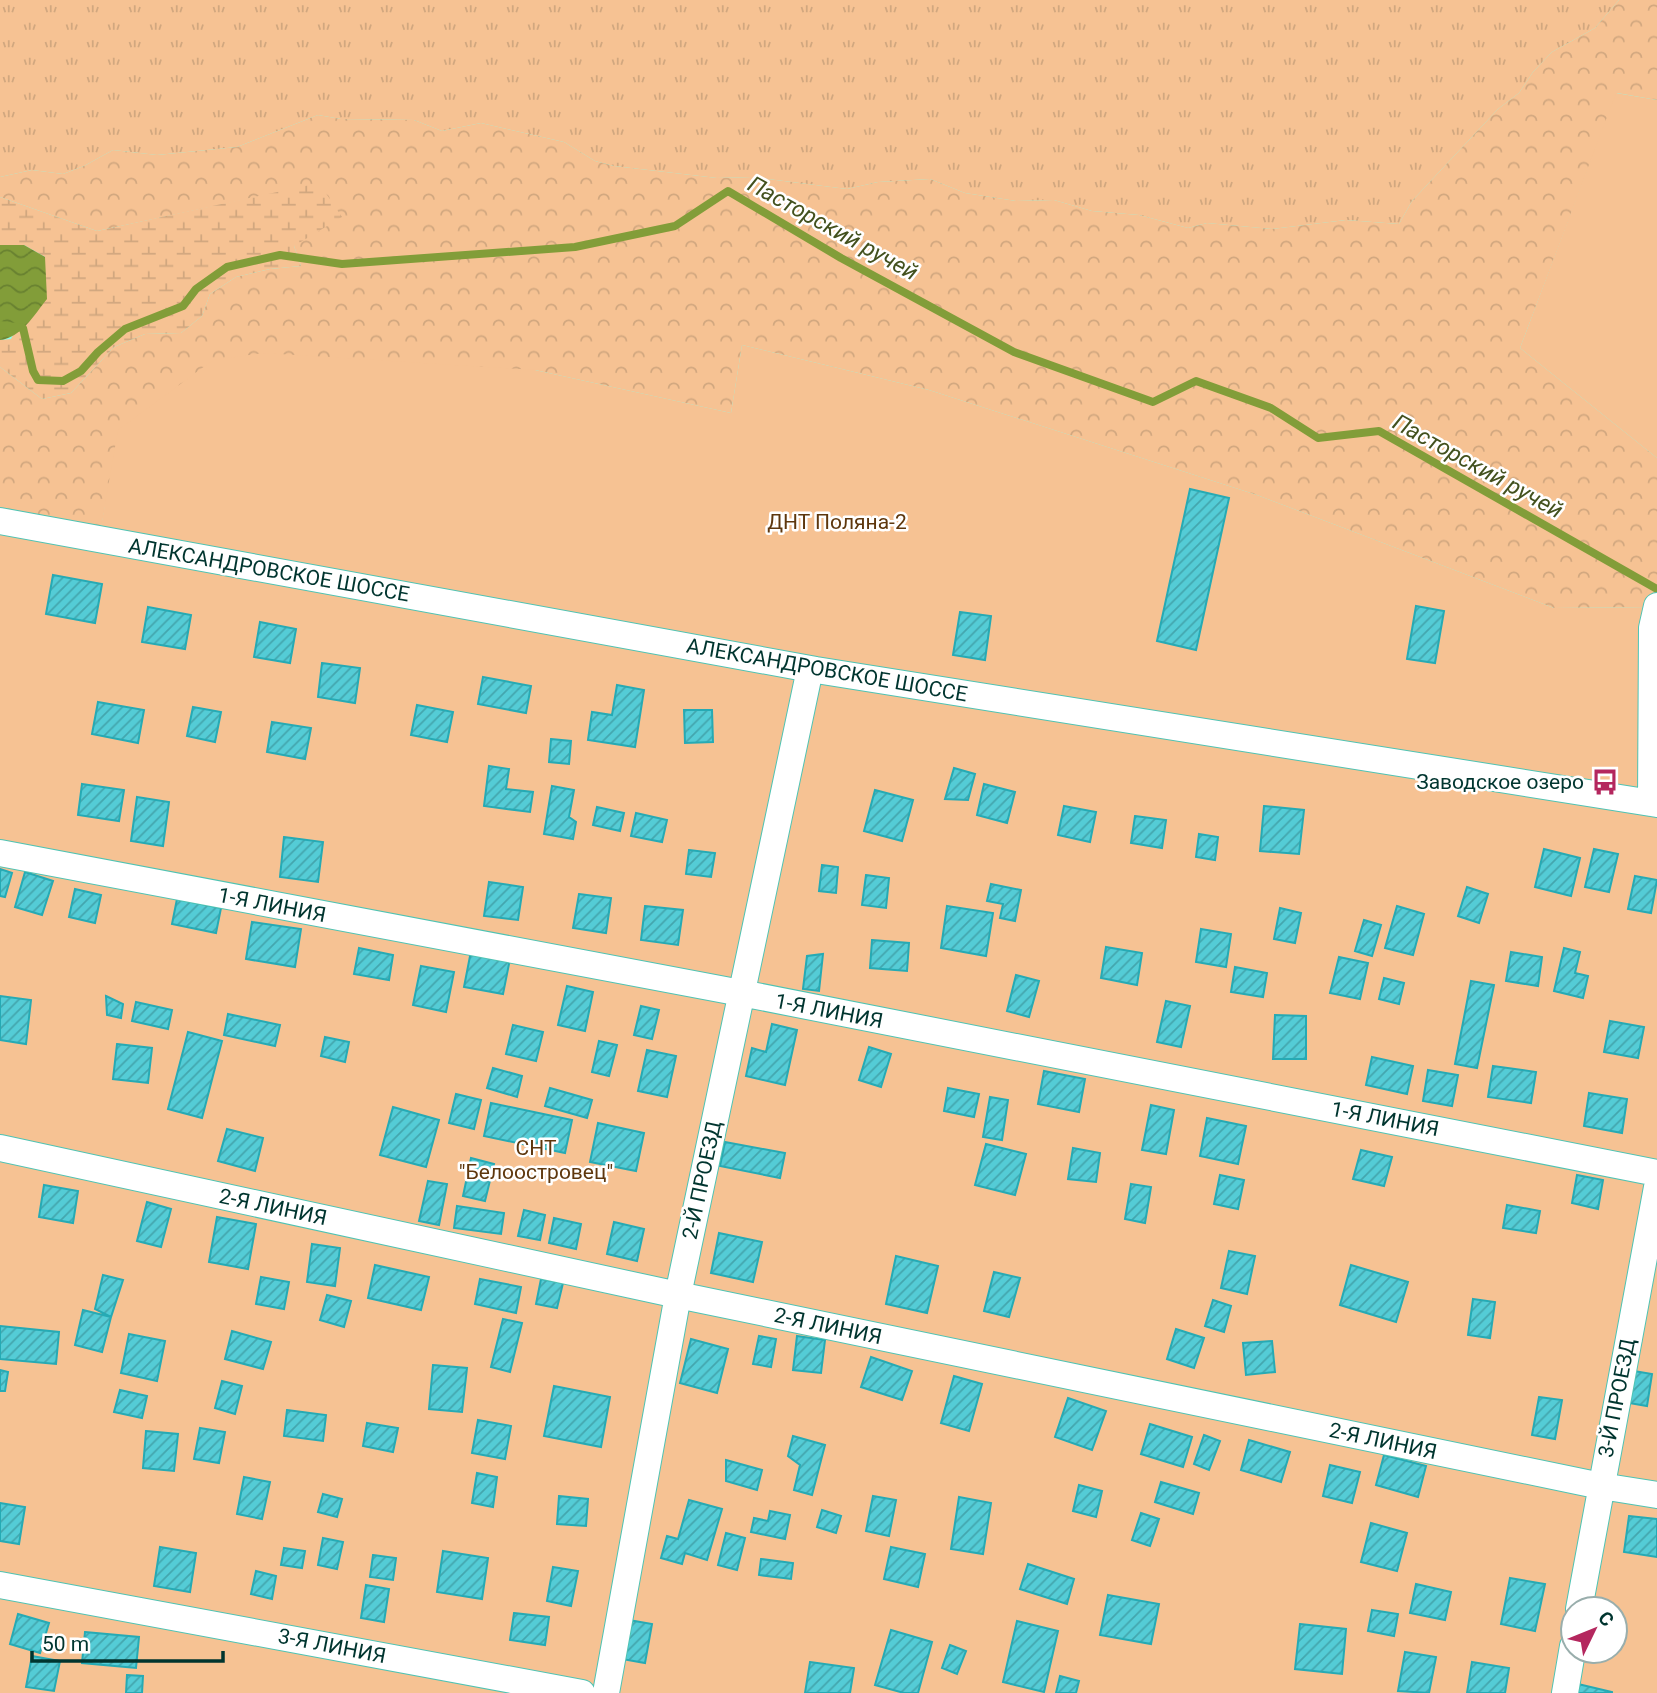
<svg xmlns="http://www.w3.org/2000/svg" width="1657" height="1693" font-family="Roboto,sans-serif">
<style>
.grass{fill:url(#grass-tufts)}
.forest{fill:url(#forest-crowns)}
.wetland{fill:url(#wetland-marsh)}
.garden{fill:#f6c293;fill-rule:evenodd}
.water{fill:url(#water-waves)}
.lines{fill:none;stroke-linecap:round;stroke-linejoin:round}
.stream{stroke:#829d39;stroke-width:8}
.building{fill:url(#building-hatch);stroke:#26aab4;stroke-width:2}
.minor-casing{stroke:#4fc3b3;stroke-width:28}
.minor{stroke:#fff;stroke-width:26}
.labels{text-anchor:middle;stroke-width:5;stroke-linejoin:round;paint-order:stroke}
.park-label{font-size:21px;fill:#5e370d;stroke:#fff}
.street-label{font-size:21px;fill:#00352f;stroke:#fff}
.poi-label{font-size:21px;fill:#00352f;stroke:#fff;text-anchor:end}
.water-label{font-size:23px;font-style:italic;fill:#43511e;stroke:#fff}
</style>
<defs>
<pattern id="grass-tufts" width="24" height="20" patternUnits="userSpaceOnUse" patternTransform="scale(1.75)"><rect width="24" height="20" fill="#f6c293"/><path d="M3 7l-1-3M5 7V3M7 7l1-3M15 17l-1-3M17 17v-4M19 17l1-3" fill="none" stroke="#d1a77f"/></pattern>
<pattern id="forest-crowns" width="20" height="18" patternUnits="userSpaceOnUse" patternTransform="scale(1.75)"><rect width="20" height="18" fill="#f6c293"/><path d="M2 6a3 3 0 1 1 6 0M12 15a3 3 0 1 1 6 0" fill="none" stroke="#d1a77f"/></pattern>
<pattern id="wetland-marsh" width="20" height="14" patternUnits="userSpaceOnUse" patternTransform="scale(1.75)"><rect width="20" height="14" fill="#f6c293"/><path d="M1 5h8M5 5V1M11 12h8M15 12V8" fill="none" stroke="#d1a77f"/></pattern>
<pattern id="water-waves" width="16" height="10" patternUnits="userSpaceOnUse" patternTransform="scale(1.75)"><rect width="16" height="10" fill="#829d39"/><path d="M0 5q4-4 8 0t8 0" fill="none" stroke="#688130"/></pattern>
<pattern id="building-hatch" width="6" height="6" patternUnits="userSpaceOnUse" patternTransform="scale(1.75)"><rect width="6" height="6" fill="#54ccd6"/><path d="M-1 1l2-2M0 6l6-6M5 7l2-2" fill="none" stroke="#43a6ae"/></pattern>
</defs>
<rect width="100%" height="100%" fill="#8dfeed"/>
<!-- grass -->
<path class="grass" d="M0 0H1619L1595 28 1552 52 1533 72 1519 93 1498 109 1412 201 1399 224 1346 220 1272 229 1207 223 1188 228 1139 215 1092 211 1054 200 1016 201 965 193 930 179 878 182 847 189 753 177 717 178 614 166 595 161 564 142 481 123 442 131 414 120 341 119 318 115 237 147 157 155 113 150 84 166 63 174 32 170 0 177Z"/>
<!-- forest -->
<path class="forest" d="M1619 0H1657V100L1617 93 1520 348 1657 458V607L1554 608 1257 495 929 390 742 345 731 413 535 370 105 507 99 539 0 521V367L42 399 71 393 114 347 145 334 181 333 202 316 210 294 236 277 270 269 301 266 294 246 319 184 97 231 0 197V177L32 170 63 174 84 166 113 150 157 155 237 147 318 115 341 119 414 120 442 131 481 123 564 142 595 161 614 166 717 178 753 177 847 189 878 182 930 179 965 193 1016 201 1054 200 1092 211 1139 215 1188 228 1207 223 1272 229 1346 220 1399 224 1412 201 1498 109 1519 93 1533 72 1552 52 1595 28Z"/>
<!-- wetland -->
<path class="wetland" d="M319 183 342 217 294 246 301 266 270 269 236 277 210 294 202 316 181 333 145 334 114 347 71 393 42 399 0 367V340L11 339 44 271 45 257 24 245H0V197L97 231Z"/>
<!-- garden -->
<path class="garden" d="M1616 93 1657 100V458L1520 348Z
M742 345 929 390 1257 495 1554 608 1657 607V1693H0V521L99 538 118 430 213 360 264 353 535 370 731 413ZM1573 1609H1615V1651H1573Z"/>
<!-- water -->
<path class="water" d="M0 245H24L45 257 47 299C34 315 21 338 0 340Z"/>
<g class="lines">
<!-- stream -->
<path class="stream" d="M0 325 23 328 33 371 38 380 63 381 81 371 98 352 125 329 183 306 196 289 227 267 280 255 342 264 575 247 675 226 728 191 841 258 1014 352 1153 402 1196 381 1271 408 1318 438 1379 431 1657 589"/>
</g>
<!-- building -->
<path class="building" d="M1190 489 1229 498 1196 650 1157 641Z
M53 575 102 584 95 623 46 614Z
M1416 606 1444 611 1435 663 1407 659Z
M148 607 191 615 185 649 142 642Z
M960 612 991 616 985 660 953 655Z
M260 622 296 629 290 663 254 657Z
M322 663 360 668 355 703 318 697Z
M483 677 531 686 526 713 478 704Z
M617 685 644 690 635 747 588 740 592 712 612 715Z
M98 702 144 710 138 743 92 734Z
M417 705 453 712 447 742 411 735Z
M193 707 221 712 215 742 187 736Z
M684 710H712L713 742 685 743Z
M272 722 311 728 305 759 267 752Z
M551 739 571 741 569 764 549 762Z
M489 766 509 769 506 789 533 792 530 812 484 806Z
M954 768 975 774 968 800 945 799Z
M82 784 124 790 119 821 78 815Z
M984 784 1015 792 1007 823 977 815Z
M552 786 574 790 569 817 576 822 573 839 544 834Z
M875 790 913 800 902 841 864 831Z
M137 797 169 802 163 846 131 841Z
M1064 806 1096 812 1090 842 1058 835Z
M1264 806 1304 810 1299 854 1260 851Z
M597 807 624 813 620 831 593 825Z
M636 813 667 820 662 842 631 836Z
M1135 816 1166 820 1162 848 1131 843Z
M1199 834 1218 837 1215 860 1196 857Z
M284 837 323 842 318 882 280 877Z
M1544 849 1580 858 1571 896 1535 887Z
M1594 849 1618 854 1609 892 1585 887Z
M689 850 715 853 711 877 686 874Z
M822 865 838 867 836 893 819 891Z
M0 869 12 873 5 897 0 896Z
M25 872 53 881 42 915 15 907Z
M866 875 889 878 886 908 862 905Z
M1635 876 1657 880 1651 913 1628 909Z
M489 882 523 887 518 920 484 916Z
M991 884 1021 890 1015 921 1000 918 1003 904 987 901Z
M1467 887 1488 894 1479 923 1458 916Z
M75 889 101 895 95 923 69 917Z
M579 894 611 898 606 933 573 928Z
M177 899 221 908 216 933 172 924Z
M645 906 683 910 678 945 641 940Z
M947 906 993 913 986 956 941 948Z
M1397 906 1424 914 1413 955 1385 948Z
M1280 908 1301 913 1295 943 1274 939Z
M1364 920 1381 925 1372 956 1355 951Z
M252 922 301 929 295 967 246 959Z
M1201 929 1231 934 1226 967 1196 962Z
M872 940 909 943 907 971 870 968Z
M1106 947 1142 953 1137 985 1101 978Z
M359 948 393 955 389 980 354 974Z
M1564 948 1580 952 1575 973 1588 976 1583 998 1554 991Z
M471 951 510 959 503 994 464 987Z
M1511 952 1542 957 1538 986 1506 981Z
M823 954 819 991 803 989 807 956Z
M1339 957 1368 963 1360 999 1330 993Z
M421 966 454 972 446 1012 413 1005Z
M1235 967 1267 973 1263 997 1231 992Z
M1016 975 1039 981 1029 1017 1007 1011Z
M1384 978 1404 983 1399 1004 1379 999Z
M1471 981 1494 985 1477 1068 1455 1064Z
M567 986 593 992 585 1031 558 1025Z
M0 996 31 1000 26 1044 0 1040Z
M106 996 123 1004 121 1018 107 1015Z
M1166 1001 1190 1006 1181 1047 1157 1042Z
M136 1002 172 1010 168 1029 132 1021Z
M641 1006 659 1010 652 1039 634 1035Z
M228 1014 280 1025 275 1046 224 1035Z
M1275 1015 1306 1016V1059H1273Z
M1610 1021 1644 1027 1638 1058 1604 1052Z
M772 1024 797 1030 785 1085 746 1076 752 1048 766 1052Z
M513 1025 543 1032 536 1061 506 1054Z
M188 1032 222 1041 202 1118 168 1109Z
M325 1037 349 1042 345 1062 321 1056Z
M599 1041 617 1045 609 1076 592 1072Z
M117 1044 152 1048 148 1083 113 1079Z
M869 1047 891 1054 881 1087 859 1080Z
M647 1050 676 1056 667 1097 638 1091Z
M1372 1057 1413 1066 1407 1094 1366 1085Z
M1493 1066 1536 1072 1531 1103 1488 1097Z
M493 1068 522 1076 517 1097 487 1088Z
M1428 1070 1458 1075 1452 1106 1423 1101Z
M1044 1071 1085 1079 1079 1112 1038 1104Z
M550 1088 592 1100 587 1118 545 1106Z
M948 1088 979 1094 974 1117 944 1111Z
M1589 1093 1627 1099 1622 1133 1584 1126Z
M456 1094 481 1100 474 1129 449 1123Z
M990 1097 1008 1100 1002 1140 983 1137Z
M491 1103 572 1120 565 1153 484 1136Z
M1151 1105 1174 1110 1166 1154 1142 1150Z
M393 1107 439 1120 426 1167 380 1155Z
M1207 1118 1246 1126 1238 1164 1200 1156Z
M598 1123 644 1133 636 1171 590 1162Z
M227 1129 263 1138 255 1171 218 1161Z
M725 1142 785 1153 780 1178 720 1166Z
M986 1144 1026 1154 1015 1195 975 1185Z
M1073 1148 1100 1153 1096 1182 1068 1179Z
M1361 1150 1392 1157 1384 1186 1353 1179Z
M471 1158 494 1164 485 1201 463 1196Z
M1220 1175 1244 1180 1238 1209 1214 1204Z
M1577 1175 1603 1180 1598 1209 1572 1203Z
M428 1181 447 1184 439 1225 419 1221Z
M1131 1184 1151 1187 1145 1223 1125 1219Z
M44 1185 78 1191 73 1223 39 1217Z
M147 1202 171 1209 161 1247 137 1241Z
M1507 1205 1540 1211 1536 1233 1503 1228Z
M457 1206 504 1213 501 1234 454 1228Z
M524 1210 545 1215 540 1240 518 1236Z
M217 1217 256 1224 248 1269 209 1262Z
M554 1218 581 1224 576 1249 549 1243Z
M614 1222 644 1229 637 1261 607 1254Z
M719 1233 762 1242 753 1282 711 1273Z
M312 1244 340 1248 335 1286 307 1282Z
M1229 1251 1255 1256 1247 1294 1221 1288Z
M896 1256 938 1266 927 1313 886 1304Z
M375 1265 429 1277 421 1310 368 1298Z
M1351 1265 1408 1282 1396 1322 1340 1305Z
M994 1272 1020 1278 1009 1317 984 1311Z
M103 1275 123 1280 111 1317 95 1309Z
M261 1277 289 1282 284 1309 256 1304Z
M480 1279 521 1287 516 1313 475 1304Z
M541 1279 563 1283 557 1308 536 1304Z
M327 1295 351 1301 344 1327 320 1320Z
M1473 1299 1495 1302 1490 1338 1468 1335Z
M1213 1300 1231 1306 1224 1332 1205 1326Z
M83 1310 111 1317 102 1352 75 1345Z
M503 1319 522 1323 510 1372 491 1367Z
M0 1326 59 1332 56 1364 0 1359Z
M1176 1329 1204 1338 1194 1368 1167 1359Z
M232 1331 271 1342 263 1369 225 1359Z
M129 1334 165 1341 157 1381 121 1373Z
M759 1336 776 1339 771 1367 753 1364Z
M797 1336 825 1340 821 1373 793 1370Z
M691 1339 728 1349 717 1393 680 1383Z
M1272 1341 1275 1372 1246 1375 1243 1343Z
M871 1357 912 1371 902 1400 861 1387Z
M433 1365 467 1368 462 1412 429 1409Z
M0 1370 8 1372 5 1391H0Z
M1634 1371 1652 1374 1647 1406 1629 1403Z
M954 1376 982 1384 969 1431 941 1423Z
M222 1381 242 1386 235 1414 215 1408Z
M554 1386 610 1397 601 1447 544 1436Z
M120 1390 147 1396 142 1418 114 1412Z
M1539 1397 1562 1400 1555 1439 1532 1435Z
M1068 1398 1106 1411 1092 1450 1055 1437Z
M287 1410 326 1415 323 1441 284 1436Z
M478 1420 511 1426 505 1459 472 1453Z
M367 1423 398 1428 393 1452 363 1446Z
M1150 1424 1192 1437 1183 1467 1141 1454Z
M200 1428 225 1432 219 1463 194 1459Z
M146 1431 178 1434 174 1471 143 1468Z
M1204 1435 1220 1441 1209 1470 1194 1464Z
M793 1436 825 1445 812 1495 794 1490 800 1465 788 1456Z
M1249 1440 1290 1452 1281 1482 1241 1470Z
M1384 1455 1426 1466 1418 1497 1376 1485Z
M726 1460 762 1470 757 1490 726 1481Z
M1330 1465 1360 1472 1352 1503 1323 1496Z
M477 1473 497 1477 493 1507 472 1503Z
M244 1477 270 1482 262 1519 237 1514Z
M1161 1482 1199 1493 1193 1514 1155 1502Z
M1079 1485 1102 1491 1096 1517 1073 1511Z
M323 1494 342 1499 337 1517 318 1512Z
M559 1496 588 1499 586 1526 557 1524Z
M873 1496 896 1500 889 1536 866 1531Z
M959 1497 991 1503 983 1554 951 1549Z
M689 1500 722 1509 707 1560 685 1553 682 1564 661 1558 667 1536 678 1539Z
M0 1503 25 1507 19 1544 0 1541Z
M822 1510 841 1516 836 1533 817 1527Z
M770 1511 790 1515 785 1539 751 1532 754 1518 768 1521Z
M1141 1513 1159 1519 1150 1546 1132 1540Z
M1629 1516 1657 1519V1557L1624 1552Z
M1371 1523 1407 1533 1397 1571 1361 1562Z
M726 1533 745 1538 737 1570 718 1565Z
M323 1538 343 1542 337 1569 318 1565Z
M160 1547 196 1553 190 1592 154 1586Z
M891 1547 925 1554 918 1587 884 1579Z
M284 1548 305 1551 302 1568 281 1565Z
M443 1551 488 1558 482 1599 437 1592Z
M373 1555 396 1558 393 1580 370 1577Z
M761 1559 793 1563 791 1579 759 1575Z
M1028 1564 1074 1579 1067 1604 1020 1589Z
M553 1567 578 1571 571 1606 547 1601Z
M256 1571 276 1576 272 1599 251 1594Z
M1510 1578 1545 1584 1535 1631 1501 1624Z
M1416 1584 1451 1592 1445 1620 1410 1613Z
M366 1585 389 1589 384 1622 361 1618Z
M1108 1595 1159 1604 1151 1644 1100 1635Z
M1372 1610 1398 1614 1394 1636 1368 1631Z
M514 1613 549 1617 545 1645 510 1640Z
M18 1614 49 1623 40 1653 10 1644Z
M629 1620 652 1624 645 1663 622 1659Z
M1017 1621 1058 1631 1044 1692 1003 1682Z
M1300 1624 1346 1629 1342 1674 1295 1669Z
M891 1630 932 1642 918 1693H904L875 1685Z
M85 1632 139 1637 136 1668 82 1663Z
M950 1645 966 1651 957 1674 942 1668Z
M1405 1652 1436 1657 1429 1693 1398 1691Z
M32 1656 60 1661 54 1691 26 1687Z
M810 1662 854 1668 850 1693H805Z
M1472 1662 1509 1668 1505 1693H1467Z
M127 1675 143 1676 142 1693H126Z
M1060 1676 1079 1681 1076 1693H1056Z
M1578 1684 1612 1692V1693H1575Z"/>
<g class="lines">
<!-- minor casing -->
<g class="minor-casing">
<path id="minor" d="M0 521 816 670 1657 804
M1651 803 1652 628 1657 606
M0 853 741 993 1657 1173
M0 1148 678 1295 1601 1486 1657 1495
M0 1585 582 1693
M1579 1609 1657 1187
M606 1693 678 1295 810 669
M1565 1693 1573 1646"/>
</g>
<!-- minor -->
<use href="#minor" class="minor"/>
</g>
<!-- icons -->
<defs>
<g id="bus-bare" transform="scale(2.1)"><path d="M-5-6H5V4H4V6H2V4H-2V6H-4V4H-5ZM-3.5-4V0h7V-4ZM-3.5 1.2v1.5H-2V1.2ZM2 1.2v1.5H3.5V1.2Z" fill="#b4275e" stroke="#fff" stroke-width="2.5" paint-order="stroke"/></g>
</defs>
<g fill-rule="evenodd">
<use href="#bus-bare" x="1605" y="782"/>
</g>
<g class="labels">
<!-- park labels -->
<g class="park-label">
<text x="837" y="529">ДНТ Поляна-2</text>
<text x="536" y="1155">СНТ<tspan x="536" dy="24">"Белоостровец"</tspan></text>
</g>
<!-- street labels -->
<g class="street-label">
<text transform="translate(269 570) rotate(10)" y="7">АЛЕКСАНДРОВСКОЕ ШОССЕ</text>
<text transform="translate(827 670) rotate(10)" y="7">АЛЕКСАНДРОВСКОЕ ШОССЕ</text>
<text transform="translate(272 905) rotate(11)" y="7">1-Я ЛИНИЯ</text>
<text transform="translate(829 1011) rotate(11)" y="7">1-Я ЛИНИЯ</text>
<text transform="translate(1385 1119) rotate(11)" y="7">1-Я ЛИНИЯ</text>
<text transform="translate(702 1180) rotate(-78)" y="7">2-Й ПРОЕЗД</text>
<text transform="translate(273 1207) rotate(12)" y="7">2-Я ЛИНИЯ</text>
<text transform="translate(828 1326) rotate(12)" y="7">2-Я ЛИНИЯ</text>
<text transform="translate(1617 1398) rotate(-79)" y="7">3-Й ПРОЕЗД</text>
<text transform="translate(1383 1441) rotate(12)" y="7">2-Я ЛИНИЯ</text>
<text transform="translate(332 1646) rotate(11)" y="7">3-Я ЛИНИЯ</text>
</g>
<!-- poi labels -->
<g class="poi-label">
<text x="1584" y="789">Заводское озеро</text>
</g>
<!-- water labels -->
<g class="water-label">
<text transform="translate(833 228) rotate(29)" y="8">Пасторский ручей</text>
<text transform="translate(1478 466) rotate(29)" y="8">Пасторский ручей</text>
</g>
</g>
<!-- north arrow -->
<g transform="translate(1594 1630) rotate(47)"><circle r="33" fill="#ffffff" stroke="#99aeac" stroke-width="2"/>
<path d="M0-5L12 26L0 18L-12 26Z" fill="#b4275e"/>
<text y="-10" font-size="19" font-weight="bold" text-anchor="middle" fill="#00352f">С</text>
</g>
<!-- scale -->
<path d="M32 1651v10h191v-10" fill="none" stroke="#00352f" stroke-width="3.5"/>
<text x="42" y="1651" font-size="21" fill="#00352f" stroke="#ffffff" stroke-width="5" paint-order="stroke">50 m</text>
</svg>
